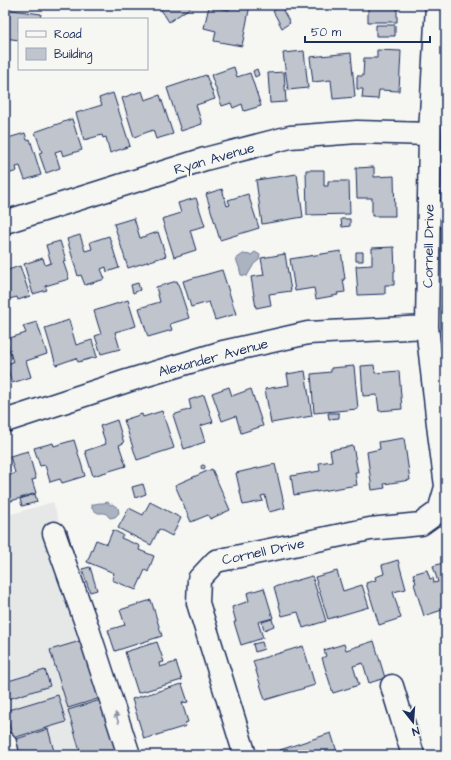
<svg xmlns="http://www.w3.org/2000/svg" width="451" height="760" font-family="'Architects Daughter',sans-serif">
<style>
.built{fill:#e6e7e7}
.water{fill:#abb2c0;stroke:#717e99}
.building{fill:#c0c4cd;stroke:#1b2f5e}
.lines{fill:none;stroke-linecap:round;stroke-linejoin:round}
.minor-casing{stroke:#1b2f5e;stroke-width:25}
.minor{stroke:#f6f6f2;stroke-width:22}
.oneway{fill:#8892a8}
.labels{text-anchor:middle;stroke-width:4;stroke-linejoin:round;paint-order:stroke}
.street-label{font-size:14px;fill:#1b2f5e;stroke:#f6f6f2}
</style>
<rect width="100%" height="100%" fill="#f6f6f2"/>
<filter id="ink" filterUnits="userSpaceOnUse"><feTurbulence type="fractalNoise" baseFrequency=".025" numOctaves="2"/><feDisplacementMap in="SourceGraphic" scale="8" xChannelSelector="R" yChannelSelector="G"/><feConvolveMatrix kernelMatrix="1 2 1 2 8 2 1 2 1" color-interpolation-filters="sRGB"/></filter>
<g filter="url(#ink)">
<!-- built -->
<path class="built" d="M53 502 132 755H5V516Z"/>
<!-- water -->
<path class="water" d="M255 252 260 255 259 260 254 264 247 276 241 275 239 267 236 259 243 254 251 255Z
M108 502 110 505 112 504 118 508 119 513 115 517 110 518 105 513H98L92 509V505C98 502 102 504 108 502Z"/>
<!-- building -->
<path class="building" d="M158 5H194L169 22Z
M230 5H250L242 46 214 41 216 31 204 28 209 6 229 10Z
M292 5H310L308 11Z
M349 5H387V6H397V22H368V7H349Z
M281 7 290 23 282 28 273 11Z
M5 9 41 14 40 19H19V40L5 38Z
M376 25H395V36H376Z
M377 50 401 51 399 91 379 90 378 99 362 98 363 89H357V76H363L364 58H377Z
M304 51 308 88 288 90 283 53Z
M351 53 355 97 333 99 331 80 313 82 310 57Z
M234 67 237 77 250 73 261 106 244 111 242 104 233 108 231 103 222 106 211 75Z
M257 69 259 75 255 77 253 71Z
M284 72 286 102 270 103 268 73Z
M206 75 215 99 196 105 202 124 181 131 167 88Z
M142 91 145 100 160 95 173 134 156 139 153 130 134 137 122 98Z
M113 93 130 146 110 153 106 137 103 138 102 135 84 140 76 113 102 105 99 98Z
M72 119 82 150 63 156 61 150 55 152 60 168 46 173 39 153 42 152 35 132Z
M5 132H6L8 138 25 133 27 140 30 139 41 175 25 180 20 166 16 167 17 171 5 175Z
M374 167V177L394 176 395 216H372V198H357L356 168Z
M306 170H324V186H328V181H349L350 214 307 215Z
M297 174 303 217 262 224 256 180Z
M222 189 227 206 230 205 228 200 248 194 259 228 220 240 206 194Z
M196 198 205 226 190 230 196 250 174 257 162 219 181 213 178 203Z
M134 218 140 238 158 232 166 256 128 268 114 224Z
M341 219H350V226L342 227Z
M80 235 85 251 92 249 90 242 109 236 119 268 107 272 106 267 101 269 105 279 85 285 81 275 78 276 67 239Z
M60 241 66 260 63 261 69 279 45 286 47 290 33 294 24 264 43 258 45 265 51 263 46 245Z
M394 247 395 271H394V285H385V294L358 295 356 266 372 265V248Z
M341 251 345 279H343L345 292 337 293 338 295 316 299 314 288 295 291 290 259Z
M356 252H363V261H356Z
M285 254 291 291 269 294 271 305 256 308 251 277 264 275 261 258Z
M20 266 30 296 18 300 17 297 5 300V271Z
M222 270 236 314 215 320 209 302 191 307 183 281Z
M177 281 189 318 170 324 172 330 148 337 139 308 160 302 156 287Z
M138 283 140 290 133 293 131 285Z
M128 300 136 326 115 332 120 349 101 354 95 336 101 334 94 311Z
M69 320 76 345 92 340 97 357 78 362 76 358 56 365 45 328Z
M37 322 47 354 26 361 31 377 12 383 6 364 13 362 6 339 26 333 23 326Z
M374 365 375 373 399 371 402 409 379 411 377 395 363 396 361 366Z
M354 366 358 409 314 413 311 374 331 372V368Z
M305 371 312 416 271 423 265 389 289 385 287 374Z
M229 387 232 396 251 389 263 426 241 433 236 416 222 421 212 393Z
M204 395 213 422 200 426 205 442 184 449 173 415 191 409 189 400Z
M162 411 174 448 137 460 124 420 142 414 143 417Z
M328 413H339V418L329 419Z
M117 420 124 443 119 445 126 466 93 476 85 451 106 444 100 426Z
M404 438 410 480 384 484 385 488 372 490 367 452 380 449 379 442Z
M74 440 85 476 62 483 60 479 50 482 45 465 40 466 34 448 53 443 54 446Z
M353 446 358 472H355L357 485 316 492V491L294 495 291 476 320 471 319 463 332 461 330 450Z
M28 451 36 479 32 480 36 493 5 503V477L15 473 10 456Z
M275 464 285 508 269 512 265 495 261 496 263 501 243 505 236 473Z
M201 467a2 2 0 1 1 4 0a2 2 0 1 1-4 0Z
M212 469 230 510 210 519 208 515 191 522 175 485Z
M143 484 146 494 135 498 132 487Z
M35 494 37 502 22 506 20 499Z
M150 502 181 518 172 536 159 529 151 545 118 528 129 508 143 515Z
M67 530 75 558 69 560 61 531Z
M113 530 123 535 121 538 140 546 139 550 154 556 148 572 145 570 136 590 112 580 114 573 87 562 96 540 107 544Z
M398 560 406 589 393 592 401 618 379 625 366 583 376 580 375 577 384 574 382 565Z
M446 562V613L445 609 424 616 414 584 416 583 413 574 427 570 430 579 433 578 434 583 438 582 433 566Z
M90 567 97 590 90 592 82 569Z
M337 571 343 591 362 585 369 607 328 619 315 577Z
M312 576 326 621 303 628 298 612 282 616 274 587Z
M264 588 273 618 258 622 263 638 241 645 234 622H236L232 607 249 601 247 593Z
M151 600 162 636 115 651 108 630 125 625 120 610Z
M272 619 274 626 264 630 262 622Z
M87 639 104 697 68 708 50 650Z
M374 641 385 678 369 683 363 663 353 666 359 685 333 693 322 658 326 656 324 650 344 644 346 650Z
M157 642 164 662 159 663 160 667 176 662 182 680 138 693 125 652Z
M262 642 264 649 255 652 253 644Z
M303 646 315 685 265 700 253 661Z
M45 670 50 686 5 700V682Z
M182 684 188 702 182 703 188 722 185 723 186 726 144 739 132 699Z
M58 695 66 722 13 738 5 711Z
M107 698 122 748 109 755H81L68 710Z
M48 729 55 755H15L10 741Z
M331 733 338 755H282L280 750Z"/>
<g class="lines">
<!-- minor casing -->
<g class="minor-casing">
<path id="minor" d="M437 5 430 134 427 327 439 433 446 486
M5 222 205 159 290 137 357 132 430 134
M5 421 127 381 223 352 308 333 427 327
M54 533 87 626 129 755
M392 686 413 755
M5 743 8 755
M245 755 198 603 199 579 216 561 370 529 421 524 439 511 446 487"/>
</g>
<!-- minor -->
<use href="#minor" class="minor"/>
</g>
<!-- one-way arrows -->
<defs><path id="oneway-solid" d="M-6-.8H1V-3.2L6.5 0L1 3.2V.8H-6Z"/></defs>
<use class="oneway" href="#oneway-solid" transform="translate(117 718) rotate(-108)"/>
</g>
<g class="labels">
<!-- street labels -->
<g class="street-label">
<text transform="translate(214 158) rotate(-16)" y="5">Ryan Avenue</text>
<text transform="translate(428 246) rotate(-89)" y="5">Cornell Drive</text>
<text transform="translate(213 357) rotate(-15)" y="5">Alexander Avenue</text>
<text transform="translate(263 551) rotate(-12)" y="5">Cornell Drive</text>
</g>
</g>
<!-- margin -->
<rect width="451" height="760" fill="none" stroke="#f6f6f2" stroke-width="20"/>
<rect x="10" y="10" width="431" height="740" fill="none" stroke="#1b2f5e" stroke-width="1.5" filter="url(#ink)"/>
<!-- legend -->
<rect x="18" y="18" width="130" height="52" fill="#f6f6f2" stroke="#9ea6b7"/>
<rect x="26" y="31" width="20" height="6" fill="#f6f6f2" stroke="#9ea6b7"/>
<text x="54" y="38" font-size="12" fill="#1b2f5e">Road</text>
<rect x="26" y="48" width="20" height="12" fill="#c0c4cd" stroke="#9ea6b7"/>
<text x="54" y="58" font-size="12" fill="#1b2f5e">Building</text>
<!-- north arrow -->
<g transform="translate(413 722) rotate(163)" stroke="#f6f6f2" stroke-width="3" paint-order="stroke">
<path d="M0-3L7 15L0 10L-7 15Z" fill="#1b2f5e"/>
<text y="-6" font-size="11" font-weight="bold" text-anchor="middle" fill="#1b2f5e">N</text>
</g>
<!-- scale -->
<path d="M305 36v6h125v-6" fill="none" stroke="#1b2f5e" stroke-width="2"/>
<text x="311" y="36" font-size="12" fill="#1b2f5e" stroke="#f6f6f2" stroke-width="3" paint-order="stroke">50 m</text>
</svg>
